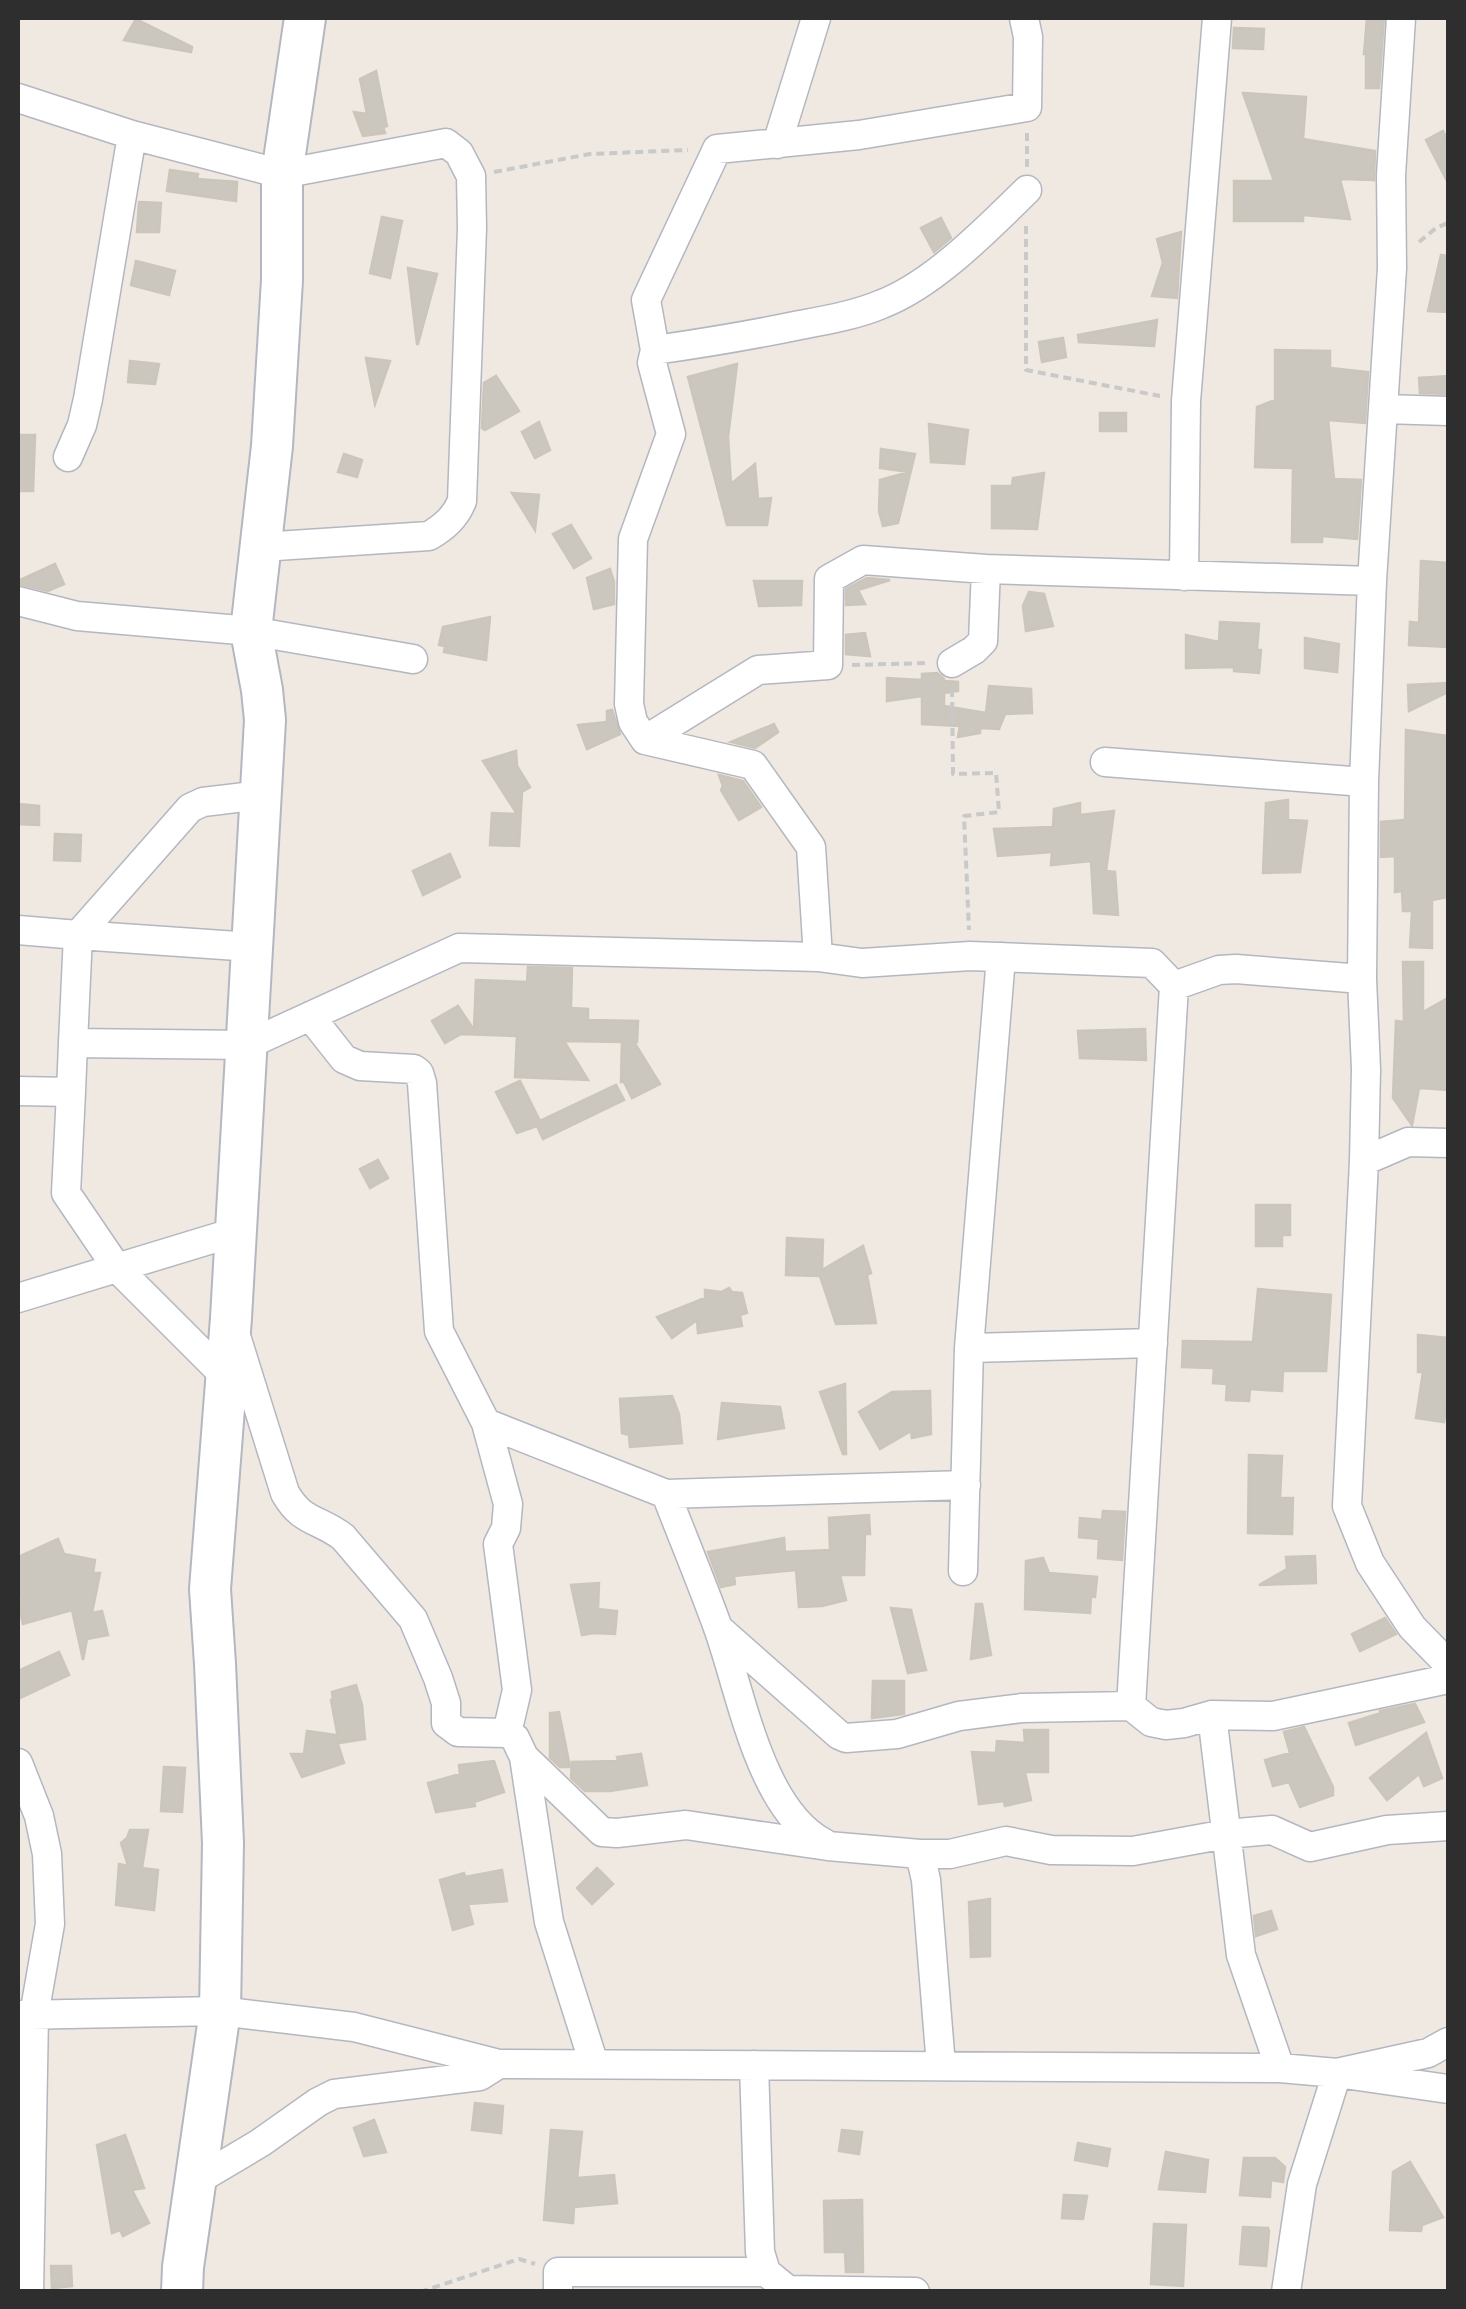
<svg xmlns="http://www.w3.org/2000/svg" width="1466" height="2309" font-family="'Golos Text',sans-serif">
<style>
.building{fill:#cbc7bf;stroke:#cbc5ba;stroke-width:2.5}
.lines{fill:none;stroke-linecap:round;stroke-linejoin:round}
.street-casing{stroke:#b4b7c1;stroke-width:31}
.secondary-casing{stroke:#b4b7c1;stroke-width:44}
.path{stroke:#c9c9c9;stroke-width:4;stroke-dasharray:8 5;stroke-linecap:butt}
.street{stroke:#fff;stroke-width:28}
.secondary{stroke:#fff;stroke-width:40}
</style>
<rect width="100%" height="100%" fill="#efe9e1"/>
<!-- building -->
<path class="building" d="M1367 18H1384L1379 88H1366V54H1364Z
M136 19 192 47 191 52 124 40Z
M1234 28 1264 29 1263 49 1233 48Z
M376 71 387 126 383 127 385 133 363 136 354 112 367 114 360 79Z
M1243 93 1306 97 1303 139 1375 151 1374 180 1340 179 1350 219 1303 215V221H1234V181H1274Z
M1443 131 1448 141V183L1426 140Z
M170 170 198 174 197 179 237 182 236 201 167 191Z
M139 202 161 203 159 232H137Z
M382 217 402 221 390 278 370 273Z
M941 218 951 238 934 252 921 228Z
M1181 232 1177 298 1152 296 1163 263 1157 239Z
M1441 255 1448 256V312L1428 311Z
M136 261 175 271 169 295 131 285Z
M408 268 437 274 418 344H417Z
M1157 320 1154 346 1079 342 1078 335Z
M1063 338 1066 357 1042 362 1039 342Z
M1275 350 1330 351V368L1368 372 1365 423 1328 420 1334 479 1361 480 1357 539 1322 536V542H1292L1293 468 1255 467 1257 407 1275 400Z
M366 358 390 361 375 404Z
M130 361 159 364 155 384 128 382Z
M737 364 728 437 731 484 755 464 758 499 771 498 767 525H727L688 377Z
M496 376 519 411 485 430 482 428 484 383Z
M1448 376V394L1420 393 1419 378Z
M1100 413H1126V431H1100Z
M539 422 550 450 535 458 522 432Z
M929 424 968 430 964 464 931 462Z
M18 435H35L33 491H18Z
M881 449 915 454 898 523 883 526 879 511 880 480 909 472 880 468Z
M344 454 362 460 357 477 338 472Z
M1044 473 1037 529 992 528V486H1012L1013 478Z
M512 493 539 495 535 530Z
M571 525 591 558 574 568 553 534Z
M1421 561 1448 563V647L1409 645 1410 622 1419 623Z
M55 564 64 584 48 591 19 584 18 581Z
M610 569 614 582V604L594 609 587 578Z
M867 578 890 580 858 590 865 604 846 605V589Z
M754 581H802L801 605 759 606Z
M1029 592 1044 594 1053 626 1026 631 1023 606Z
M490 617 486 660 444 652 445 646 439 645 443 627Z
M1220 622 1259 624 1257 650H1261L1259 673 1234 671V667L1186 668V635L1219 642Z
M865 633 870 656 846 654V635Z
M1305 638 1339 644 1337 672 1305 668Z
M937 673 944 679V681L958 682V691L944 693V706L986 713 989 686 1031 689 1032 713 1005 714 999 729 980 728V733L958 737 960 726 922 724V696L887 701V678L922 680V674Z
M1448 683V692L1409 711 1408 685Z
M612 710 620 734 587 749 578 725 607 722V711Z
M774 724 778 732 755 748 731 742Z
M1406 730 1448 736V897L1432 900V948L1410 947 1412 911H1403L1402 891 1395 892V856L1381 857V822L1405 820Z
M516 751 517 766 530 787 522 792 519 846 490 845 492 813 517 814 483 761Z
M719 775 743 781 761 807 739 820 721 790 723 786Z
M1288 800V820L1307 821 1300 872 1263 873 1266 803Z
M1080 803V815L1114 811 1106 871 1115 872 1118 915 1094 913 1091 861 1051 865 1052 852 998 856 994 829 1053 827 1054 809Z
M18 804 39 806V825L18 824Z
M55 834 81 835 80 861 54 860Z
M450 854 460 877 423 895 413 871Z
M1403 962H1423V1012L1448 998V1090L1419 1088 1412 1125 1393 1098 1396 1021 1404 1022Z
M528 967 572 968 571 1008 588 1009V1020L638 1021 637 1042H634L660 1084 632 1098 624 1082H621L622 1042 564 1041 588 1080 515 1077 517 1036 461 1034 445 1043 432 1021 458 1006 474 1030 476 980 527 982Z
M1145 1029 1146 1060 1080 1058 1078 1031Z
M520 1081 540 1121 616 1085 624 1100 543 1139 537 1126 517 1133 496 1092Z
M378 1160 388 1178 370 1188 360 1169Z
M1256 1205H1290V1235H1282V1246H1256Z
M787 1238 823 1240 822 1270 863 1246 871 1273 867 1275 876 1323 836 1324 820 1276 786 1275Z
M729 1288 732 1292 742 1293 747 1313 740 1315 742 1326 698 1333 697 1320 672 1338 657 1317 705 1298V1290L721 1292Z
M1258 1289 1331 1295 1326 1371H1283L1282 1391 1250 1389 1249 1401 1226 1400 1227 1384 1213 1383 1214 1368 1182 1367 1183 1341 1253 1342Z
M1418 1335 1448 1338V1397L1444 1422 1416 1418 1423 1372H1418Z
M845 1384 846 1454H843L820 1392Z
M930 1391 931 1434 912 1438 911 1431 880 1449 859 1412 892 1392Z
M672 1396 679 1414 682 1443 630 1447 629 1435 622 1433 620 1399Z
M722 1403 780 1407 784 1428 718 1439Z
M1249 1455 1282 1456 1280 1498H1293L1292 1534 1248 1533Z
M1103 1511 1125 1512 1122 1560 1098 1558 1099 1539 1079 1537 1080 1518 1102 1520Z
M869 1515 870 1534H865L864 1575H840L846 1600 822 1606 799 1607 796 1570 734 1576 735 1584 721 1587 708 1552 784 1538 785 1552 830 1550 829 1518Z
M58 1539 64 1554 95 1560 93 1573H100L92 1613 102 1611 108 1635 87 1639 83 1660 72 1610 23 1624 18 1602 22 1600 18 1585V1557Z
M1315 1556 1316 1583 1259 1585 1287 1569 1286 1557Z
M1043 1558 1049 1573 1097 1577 1095 1597 1091 1596 1090 1613 1025 1609 1026 1561Z
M599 1583 598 1609 617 1611 615 1634 594 1633 582 1635 571 1585Z
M976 1604H982L991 1655 971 1659Z
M891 1608 911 1610 926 1670 908 1673Z
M1385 1618 1396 1634 1360 1651 1352 1634Z
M59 1652 69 1675 18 1699V1671Z
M873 1681H904V1714L872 1718Z
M356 1685 362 1705 365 1739 339 1743 331 1700H333L332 1692Z
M1415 1704 1424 1722 1356 1745 1349 1723 1381 1713 1380 1711Z
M559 1712 570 1767H560L550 1758V1713Z
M1304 1727 1333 1787V1795L1300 1807 1289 1782 1273 1786 1265 1760 1290 1753 1284 1732Z
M1024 1730H1048V1772H1025L1031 1800 1005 1806 1004 1801 979 1804 972 1752 996 1753 997 1741 1025 1743Z
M307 1731 335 1735 344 1763 302 1777 291 1754H304Z
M1426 1733 1442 1778 1424 1786 1419 1774 1387 1800 1370 1778Z
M641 1754 647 1785 610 1791H585L571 1778 572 1762 618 1761 617 1757Z
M494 1761 504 1792 474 1802 475 1806 436 1812 428 1783 460 1774 459 1765Z
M164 1767 185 1768 182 1812 161 1811Z
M130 1830H148L142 1868 158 1870 154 1910 116 1905 119 1864 128 1866 121 1843 127 1838Z
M597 1868 613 1884 592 1904 577 1888Z
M502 1870 507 1901 468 1904 473 1924 453 1930 440 1880 464 1873 465 1877Z
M990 1899V1956L971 1957 969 1902Z
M1271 1911 1277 1929 1256 1936 1254 1916Z
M475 2103 503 2106 501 2133 472 2130Z
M374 2120 386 2152 364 2156 354 2128Z
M551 2130 582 2132 577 2178 614 2175 617 2203 574 2207 573 2223 544 2220Z
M842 2130 862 2132 859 2154 839 2151Z
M125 2135 144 2188 132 2190 149 2223 123 2236 120 2230 112 2233 97 2145Z
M1078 2143 1110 2149 1107 2166 1075 2160Z
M1166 2152 1208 2160 1205 2192 1159 2189Z
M1244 2158H1275L1285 2167 1283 2182 1271 2180 1270 2197 1240 2195Z
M1410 2162 1443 2217 1422 2225 1421 2231 1390 2230 1393 2172Z
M1064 2195 1087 2196 1083 2219 1062 2218Z
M862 2200 863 2272H846L845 2252H825L824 2201Z
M1154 2224 1186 2225 1183 2286 1151 2284Z
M1243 2227 1268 2228 1269 2231 1266 2266 1240 2264Z
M51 2266H71L72 2286 52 2288Z"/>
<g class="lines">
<!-- street casing -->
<g class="street-casing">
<path id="street" d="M1401 18 1391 175 1392 268 1372 581 1364 782 1362 979 1366 1069 1364 1161 1347 1506 1370 1563 1412 1627 1448 1664
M18 98 132 135 282 174 446 143 459 153 471 176 472 228 462 501C455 518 444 527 429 536L261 547
M777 144 816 18
M655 350C704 343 752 335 800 325 827 320 856 315 882 304 934 284 987 229 1027 190
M1384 409 1448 411
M68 457 82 425 88 399 132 135
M1184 576 1186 401 1217 18
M18 601 77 616 251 631 413 659
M952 663 974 650 983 641 986 569
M645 740 758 670 828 665 829 579 863 560 986 569 1372 581
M1105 762 1364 782
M18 930 78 935 190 808 203 802 261 795
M818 957 811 847 753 765 645 740 633 722 629 704 633 539 671 434 652 363 655 350 646 300 717 149 859 135 1027 107 1028 37 1024 18
M1174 986 1219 970 1236 969 1362 979
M310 1016 344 1059 360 1066 414 1069 419 1073 422 1083 439 1331 486 1423 508 1504 506 1528 498 1544 517 1690 507 1733
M73 1043 78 935 252 947
M18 1091 71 1092 73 1043 247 1045 459 948 818 957 862 963 970 956 1152 963 1174 986 1131 1706
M71 1092 66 1193 117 1268 226 1377
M1364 1161 1408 1142 1448 1143
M18 1298 235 1232
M236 1336 285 1493C302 1523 318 1518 343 1537L413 1619 438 1678 446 1703V1723L458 1732 507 1733 515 1738 524 1757 549 1922 594 2064
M969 1348 1153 1343
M486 1423 666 1494C683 1538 701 1581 717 1625 741 1690 759 1809 824 1843
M666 1494 966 1485
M963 1571 969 1348 1001 957
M718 1628 839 1735 846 1738 897 1734 959 1716 1022 1708 1131 1706 1151 1722 1166 1725 1184 1723 1212 1715 1273 1716 1448 1679
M1212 1715 1241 1955 1280 2068
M524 1757 602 1832 617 1833 686 1825 828 1846 920 1854H950L1006 1841 1051 1850 1133 1851 1226 1834 1272 1830 1310 1847 1387 1830 1448 1826
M18 1763 39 1816 47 1854 50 1924 34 2015 29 2292
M920 1854 926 1880 941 2066
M18 2015 220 2011 354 2027 499 2064 1280 2068 1337 2073 1448 2089
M754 2065 760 2252 766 2272 788 2290 915 2292
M196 2181 260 2143 318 2102 334 2094 480 2076 499 2064
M558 2292V2272H766
M1286 2292 1302 2184 1337 2073 1428 2053 1448 2042"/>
</g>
<!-- secondary casing -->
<g class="secondary-casing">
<path id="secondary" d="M182 2292 183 2267 220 2011 223 1843 215 1664 210 1589 231 1318 265 720 262 690 251 631 272 446 282 280V174L305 18"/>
</g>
<!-- path -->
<path class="path" d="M1027 167V131
M494 172 590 154 688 150
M1026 226V370L1160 396
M1419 242 1436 228 1448 223
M852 665 928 663
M952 689 953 774 996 773 999 812 964 816 969 930
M420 2292 519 2259 535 2264"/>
<!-- street -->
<use href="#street" class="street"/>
<!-- secondary -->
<use href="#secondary" class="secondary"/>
</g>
<!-- border -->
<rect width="1466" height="2309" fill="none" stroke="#2e2e2e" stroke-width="40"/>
</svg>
